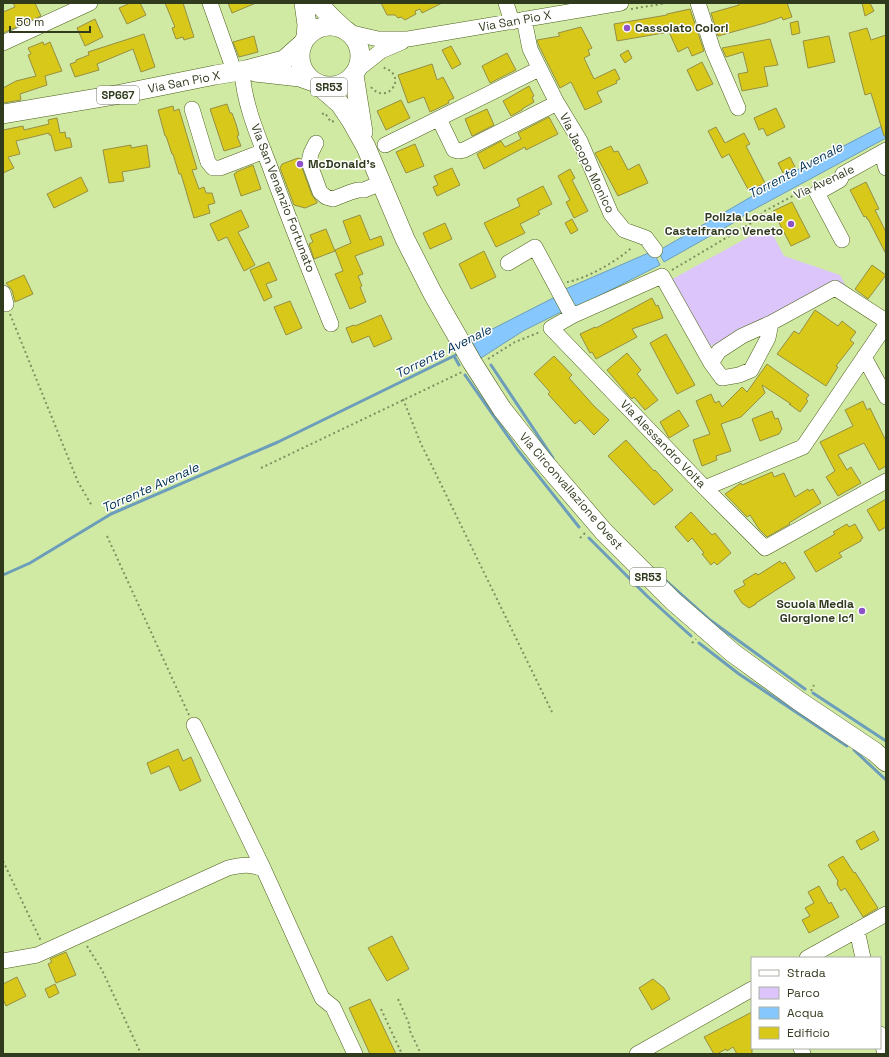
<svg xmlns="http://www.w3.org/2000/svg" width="889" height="1057" font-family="'Space Grotesk',sans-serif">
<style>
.green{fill:#dcc5fa}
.water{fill:#86c8fd;stroke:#6c9dba}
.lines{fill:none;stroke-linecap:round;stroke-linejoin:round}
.stream{stroke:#6c9dba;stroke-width:3}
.building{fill:#d7c81a;stroke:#958f44}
.minor-casing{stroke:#4b5f1a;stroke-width:16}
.major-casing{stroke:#4b5f1a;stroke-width:20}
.path{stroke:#7f905f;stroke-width:2;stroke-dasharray:2 3;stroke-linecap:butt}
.minor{stroke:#fff;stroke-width:15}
.major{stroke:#fff;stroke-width:19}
.poi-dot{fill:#8d52c8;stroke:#fff;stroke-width:1.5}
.labels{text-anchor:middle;stroke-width:3;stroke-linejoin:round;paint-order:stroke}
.shield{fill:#fff;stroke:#6e7561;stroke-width:1}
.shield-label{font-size:11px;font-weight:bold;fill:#303a1d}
.street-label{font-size:12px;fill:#303a1d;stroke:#fff}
.poi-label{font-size:12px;font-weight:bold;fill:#303a1d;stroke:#fff;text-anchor:start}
.water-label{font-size:13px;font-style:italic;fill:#035;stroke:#fff}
</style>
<rect width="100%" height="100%" fill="#d1eaa3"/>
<!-- green -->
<path class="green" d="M765 228 770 229 784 256 840 275 850 294 840 286 709 347 667 282Z"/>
<!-- water -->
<path class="water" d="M886 124V138L749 212 733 223 664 262 658 251 799 169Z
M653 251 660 265 575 308 563 290Z
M555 297 563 311 523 331 481 358 471 340Z"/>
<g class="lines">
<!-- stream -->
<path class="stream" d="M454 356 459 365
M491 365 553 458
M465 375 517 449 579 527
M589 538 647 596 691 636
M3 575 30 563 111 514 278 442 460 353
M663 578 710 620 805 689
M699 643 739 674 847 746
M813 693 886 741
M854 750 886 780"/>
</g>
<!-- building -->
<path class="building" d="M13 3H35L41 16 3 33V12L15 7Z
M130 3H140L146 15 127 24 119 8Z
M165 3H183L194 37 184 40 183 37 176 39 172 28 175 27Z
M228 3H256L232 13Z
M381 3H442L422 13 420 9 415 11 416 14 405 20 401 17 398 18 395 15H387Z
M738 3H787L792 17 783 20 782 17 765 23 718 36 711 13 739 5Z
M862 3H870L874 11 865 16Z
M690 9 704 51 692 56 688 47 678 52 669 32 617 41 614 24 667 15V14Z
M95 19 103 37 85 46 77 28Z
M798 21 800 33 792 35 790 23Z
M581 27 592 48 588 50 590 55 584 58 594 79 615 69 620 79 616 81 617 83 597 92 602 102 585 110 571 82 560 88 539 46 537 40 560 36 558 33Z
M867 28 871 40 886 35V136H884L871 93 865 95 849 33Z
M144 34 155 67 141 72 133 49 97 64 99 70 75 77 70 64 76 62V60L89 55 88 52Z
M254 36 258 52 239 57 233 42Z
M829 36 835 62 808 68 803 41Z
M770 39 778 65 764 67 768 86 742 91 738 74 748 72 743 52 726 57 722 48Z
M43 42 44 45 50 42 62 71 45 76 47 85 20 94 21 100 3 103V88L16 81 36 76 28 55 31 54 28 48Z
M451 46 461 64 452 69 442 50Z
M628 50 632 58 625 63 620 55Z
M507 53 516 70 490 83 482 66Z
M702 62 713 84 697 91 687 70Z
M432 64 437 80 443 77 454 98 448 101 449 103 430 112 424 97 408 103 398 75Z
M529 86 534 96 532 97 534 102 522 109V110L511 116 503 101Z
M401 100 410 118 386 130 377 111Z
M227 104 230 113H232L236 124 239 135 237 136 241 146 224 151 210 109Z
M173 106 174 111 179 109 197 169 192 170 199 189 204 187 206 193H212L215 203 208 205 210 213 194 218 181 174H179L173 154H172L166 136H165L158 110Z
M776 108 785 127 767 136 763 128 759 130 754 118Z
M487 109 494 125 472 136 465 119Z
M549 117 558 134 526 150 525 147 484 169 477 154 501 141 505 147 521 139 518 133Z
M57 118 60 133 65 132 66 138H70L72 147 55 151 51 135H49V133L16 141 20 154 8 157 14 168 3 173V130L23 126 24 130 49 124 48 120Z
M716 127 725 143 744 133 750 144 746 146 765 183 749 191 729 154 722 158 708 131Z
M415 144 424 166 406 173 396 152Z
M131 145V148L147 145 150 167 122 172 124 181 109 183 103 150Z
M611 146 614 152 618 151 628 170 639 164 648 183 618 196 595 153Z
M790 157 795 167 783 173 778 163Z
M298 158 301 159V165L312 195 317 202V203L305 208 294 205 280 168 282 164Z
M253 165 261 189 241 196 234 174 236 173V172Z
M452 168 460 185 437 196 433 187 438 185 434 176Z
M570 169 575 178 572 180 588 211 574 218 566 202 570 200 558 176Z
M81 177 88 191 54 208 47 194Z
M866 182 879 209 875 210 886 232V254L868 219H867L866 216 864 217 850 190Z
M543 186 552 204 538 211 540 214 520 224 525 233 496 247 484 223 520 206 517 199Z
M792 202 810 237 791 246 773 211Z
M241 210 249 227 238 232 255 265 244 271 227 237 218 241 210 224Z
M360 215 370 240 381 236 384 245 355 256 363 274 358 276 362 286 360 287 366 302 350 309 335 274 343 271 335 250 351 243 343 221Z
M572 219 578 230 571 234 565 223Z
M445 223 452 239 430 249 423 233Z
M326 229 335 251 314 259 309 244 313 242 310 235Z
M484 251 496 277 471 289 459 264Z
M269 262 277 280 266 284 272 297 264 301 250 270Z
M872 265 886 275 868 299 855 289Z
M24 275 33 294 15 302 12 290 6 283Z
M652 298 656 306 658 305 663 318 632 329 637 337 596 359 592 352 590 353 580 334 595 327 596 328Z
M290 301 302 328 286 335 274 307Z
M815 310 838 326 842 321 856 332 850 340 854 343 836 366 838 367 826 386 777 354 794 331 799 334Z
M381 315 392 339 374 347 369 336 352 343 346 328 354 325 355 326Z
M666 334 695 385 677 394 650 343Z
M627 353 641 370 637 374 658 400 645 410 634 397 632 399 628 395 607 370Z
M554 356 572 375 569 378 594 406 609 420 594 435 580 420 575 424 548 394 550 392 534 374Z
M767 364 809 395 806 399 808 401 800 412 789 404H791L762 385 765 393 741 417 721 424 731 451 716 456 717 460 702 466 693 440 710 434 696 401 711 394 715 403 719 401 722 407 742 387 747 392Z
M863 401 867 410 870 408 886 441V466L879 470 864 443 838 455 847 470 851 467 861 483 838 496 826 477 835 471 820 442 853 426 845 410Z
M679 410 689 426 669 438 660 422Z
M772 411 775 419 778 418 782 429 779 434 760 441 752 419Z
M626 440 654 471 655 470 673 490 654 505 608 456Z
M772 472 774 477 784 473 795 497 808 489 809 491 813 489 821 503 789 523 790 524 767 537 759 529 750 515 747 517 725 494 741 483 742 485Z
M886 499V527L879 531 867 510Z
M691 512 712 535 715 533 731 553 717 565 714 562 711 565 702 554 704 553 692 538 688 542 675 527Z
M847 524 849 527 855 524 863 538 861 539V541L839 553 842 557 816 572 804 552 835 534 833 532Z
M780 561 782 564 785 562 795 578 756 603V604L749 608 742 603 734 591 745 585 743 581 756 573 758 575Z
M178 749 183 761 191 757 201 781 180 791 169 766 151 774 147 763Z
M874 831 879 840 861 850 856 841Z
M843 856 854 873 855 872 878 908 863 917 845 888 841 891 837 884 838 881 828 865Z
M819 886 829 904 831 902 839 917 809 933 802 920 810 916 805 908 814 903 808 892Z
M392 936 409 969 387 981 368 948Z
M66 952 76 975 56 983 48 964 52 962 50 959Z
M17 977 26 996 6 1006 3 999V984Z
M653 979 664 988 670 999 652 1010 639 988Z
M55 984 59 993 49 998 45 989Z
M370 999 396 1054H370L349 1008Z
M752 1012V1054H737L733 1047 727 1051 726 1049 717 1054H714L704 1037Z"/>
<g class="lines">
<!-- minor casing -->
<g class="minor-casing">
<path id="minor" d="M210 3 231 62 233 72
M506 3 512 22
M698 3 713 50 738 108
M524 19 530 49 557 103 580 141 611 214 624 230 646 238 655 250
M348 32 378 39H408L621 3
M3 43 90 3
M357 70 381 51 402 42
M242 71C244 104 258 136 270 167 289 220 310 272 331 324
M192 109 208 162 213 168H220L264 151
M439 119 454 150 458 151 464 150 557 103
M316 143 311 153 309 162 320 192 326 197 333 199 351 192 358 190H364L381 183
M385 145 539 69
M886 154 884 161 886 168
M842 240 817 193 840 180 843 174 886 150
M508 263 535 247 572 316
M3 293 6 304
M886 321 835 288 771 323 742 336 719 351 711 363 662 276 572 316 551 328 705 488 765 548 886 481
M864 357 886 397
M711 363 722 378 739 375 751 370 768 338 771 323
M705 488 803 447 886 325
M194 725 264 870
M857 930 863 958
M807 958 886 914
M3 961 37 955 228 868C240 865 252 863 264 870L322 998 333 1007 355 1054
M880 1034 885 1054
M801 1048 803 1054
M637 1054 752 989"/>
</g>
<!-- major casing -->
<g class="major-casing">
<path id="major" d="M304 3 307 25 306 38
M318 3 330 16 345 30
M300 56a30 30 0 1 1 60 0a30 30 0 1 1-60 0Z
M255 72 300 77 314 82
M354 75 363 132
M317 84 340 104 352 122 366 147 405 239 433 294 472 362 502 409 543 461 604 532 673 601 733 653 799 701 875 752 886 762
M3 114 121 94 215 75 246 70 284 60 303 43"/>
</g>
<!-- path -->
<path class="path" d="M631 9 667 3
M371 87C387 107 411 74 381 67
M322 114 325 113 331 122 334 121
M672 270 758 219 763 212 804 190
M567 282C584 280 621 259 632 247
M10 314 78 482 92 506
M488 359 515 342 540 332
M403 399 421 444 435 472 552 712
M261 468 462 372
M107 536 189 715
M580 538 586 532
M692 643 696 639
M811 691 814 685
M3 861 41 941
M87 946 102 970 141 1054
M398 999 410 1026 409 1029 421 1054
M381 1009 402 1054"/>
<!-- minor -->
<use href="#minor" class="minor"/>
<!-- major -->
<use href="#major" class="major"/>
</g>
<!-- markers -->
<g class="poi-dot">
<circle cx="627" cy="28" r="4"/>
<circle cx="300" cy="164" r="4"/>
<circle cx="791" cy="224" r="4"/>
<circle cx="862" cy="611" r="4"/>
</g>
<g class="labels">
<!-- shield labels -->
<g class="shield">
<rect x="311" y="78" width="36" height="18" rx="3"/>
<rect x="97" y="86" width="42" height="18" rx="3"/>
<rect x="630" y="568" width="36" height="18" rx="3"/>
</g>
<g class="shield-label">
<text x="329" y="91">SR53</text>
<text x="118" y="99">SP667</text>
<text x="648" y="581">SR53</text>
</g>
<!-- street labels -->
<g class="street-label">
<text transform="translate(515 21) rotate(-10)" y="4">Via San Pio X</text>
<text transform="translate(184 82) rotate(-11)" y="4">Via San Pio X</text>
<text transform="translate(587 163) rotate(64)" y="4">Via Jacopo Monico</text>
<text transform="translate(824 182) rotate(-25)" y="4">Via Avenale</text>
<text transform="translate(283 198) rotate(69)" y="4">Via San Venanzio Fortunato</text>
<text transform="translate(663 444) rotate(46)" y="4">Via Alessandro Volta</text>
<text transform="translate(571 491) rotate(49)" y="4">Via Circonvallazione Ovest</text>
</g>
<!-- poi labels -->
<g class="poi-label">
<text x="635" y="32">Cassolato Colori</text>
<text x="308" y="168">McDonald's</text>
<text x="783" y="221" text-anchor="end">Polizia Locale<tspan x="783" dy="14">Castelfranco Veneto</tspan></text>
<text x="854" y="608" text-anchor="end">Scuola Media<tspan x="854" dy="14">Giorgione ic1</tspan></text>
</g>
<!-- water labels -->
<g class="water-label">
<text transform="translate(795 170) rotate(-28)" y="5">Torrente Avenale</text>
<text transform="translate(443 351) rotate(-26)" y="5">Torrente Avenale</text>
<text transform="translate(150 487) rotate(-24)" y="5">Torrente Avenale</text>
</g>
</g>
<!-- border -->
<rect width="889" height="1057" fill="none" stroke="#303a1d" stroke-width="8"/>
<!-- legend -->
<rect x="751" y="957" width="130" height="92" fill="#ffffff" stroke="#acb0a5"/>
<rect x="759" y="970" width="20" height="6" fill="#ffffff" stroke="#acb0a5"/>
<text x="787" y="977" font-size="12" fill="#303a1d">Strada</text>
<rect x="759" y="987" width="20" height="12" fill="#dcc5fa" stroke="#acb0a5"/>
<text x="787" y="997" font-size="12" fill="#303a1d">Parco</text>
<rect x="759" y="1007" width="20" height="12" fill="#86c8fd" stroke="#acb0a5"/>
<text x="787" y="1017" font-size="12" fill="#303a1d">Acqua</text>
<rect x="759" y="1027" width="20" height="12" fill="#d7c81a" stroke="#acb0a5"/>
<text x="787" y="1037" font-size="12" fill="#303a1d">Edificio</text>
<!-- scale -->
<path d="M10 26v6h80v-6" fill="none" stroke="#303a1d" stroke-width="2"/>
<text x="16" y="26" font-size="12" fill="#303a1d" stroke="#ffffff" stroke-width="3" paint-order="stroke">50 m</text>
</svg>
